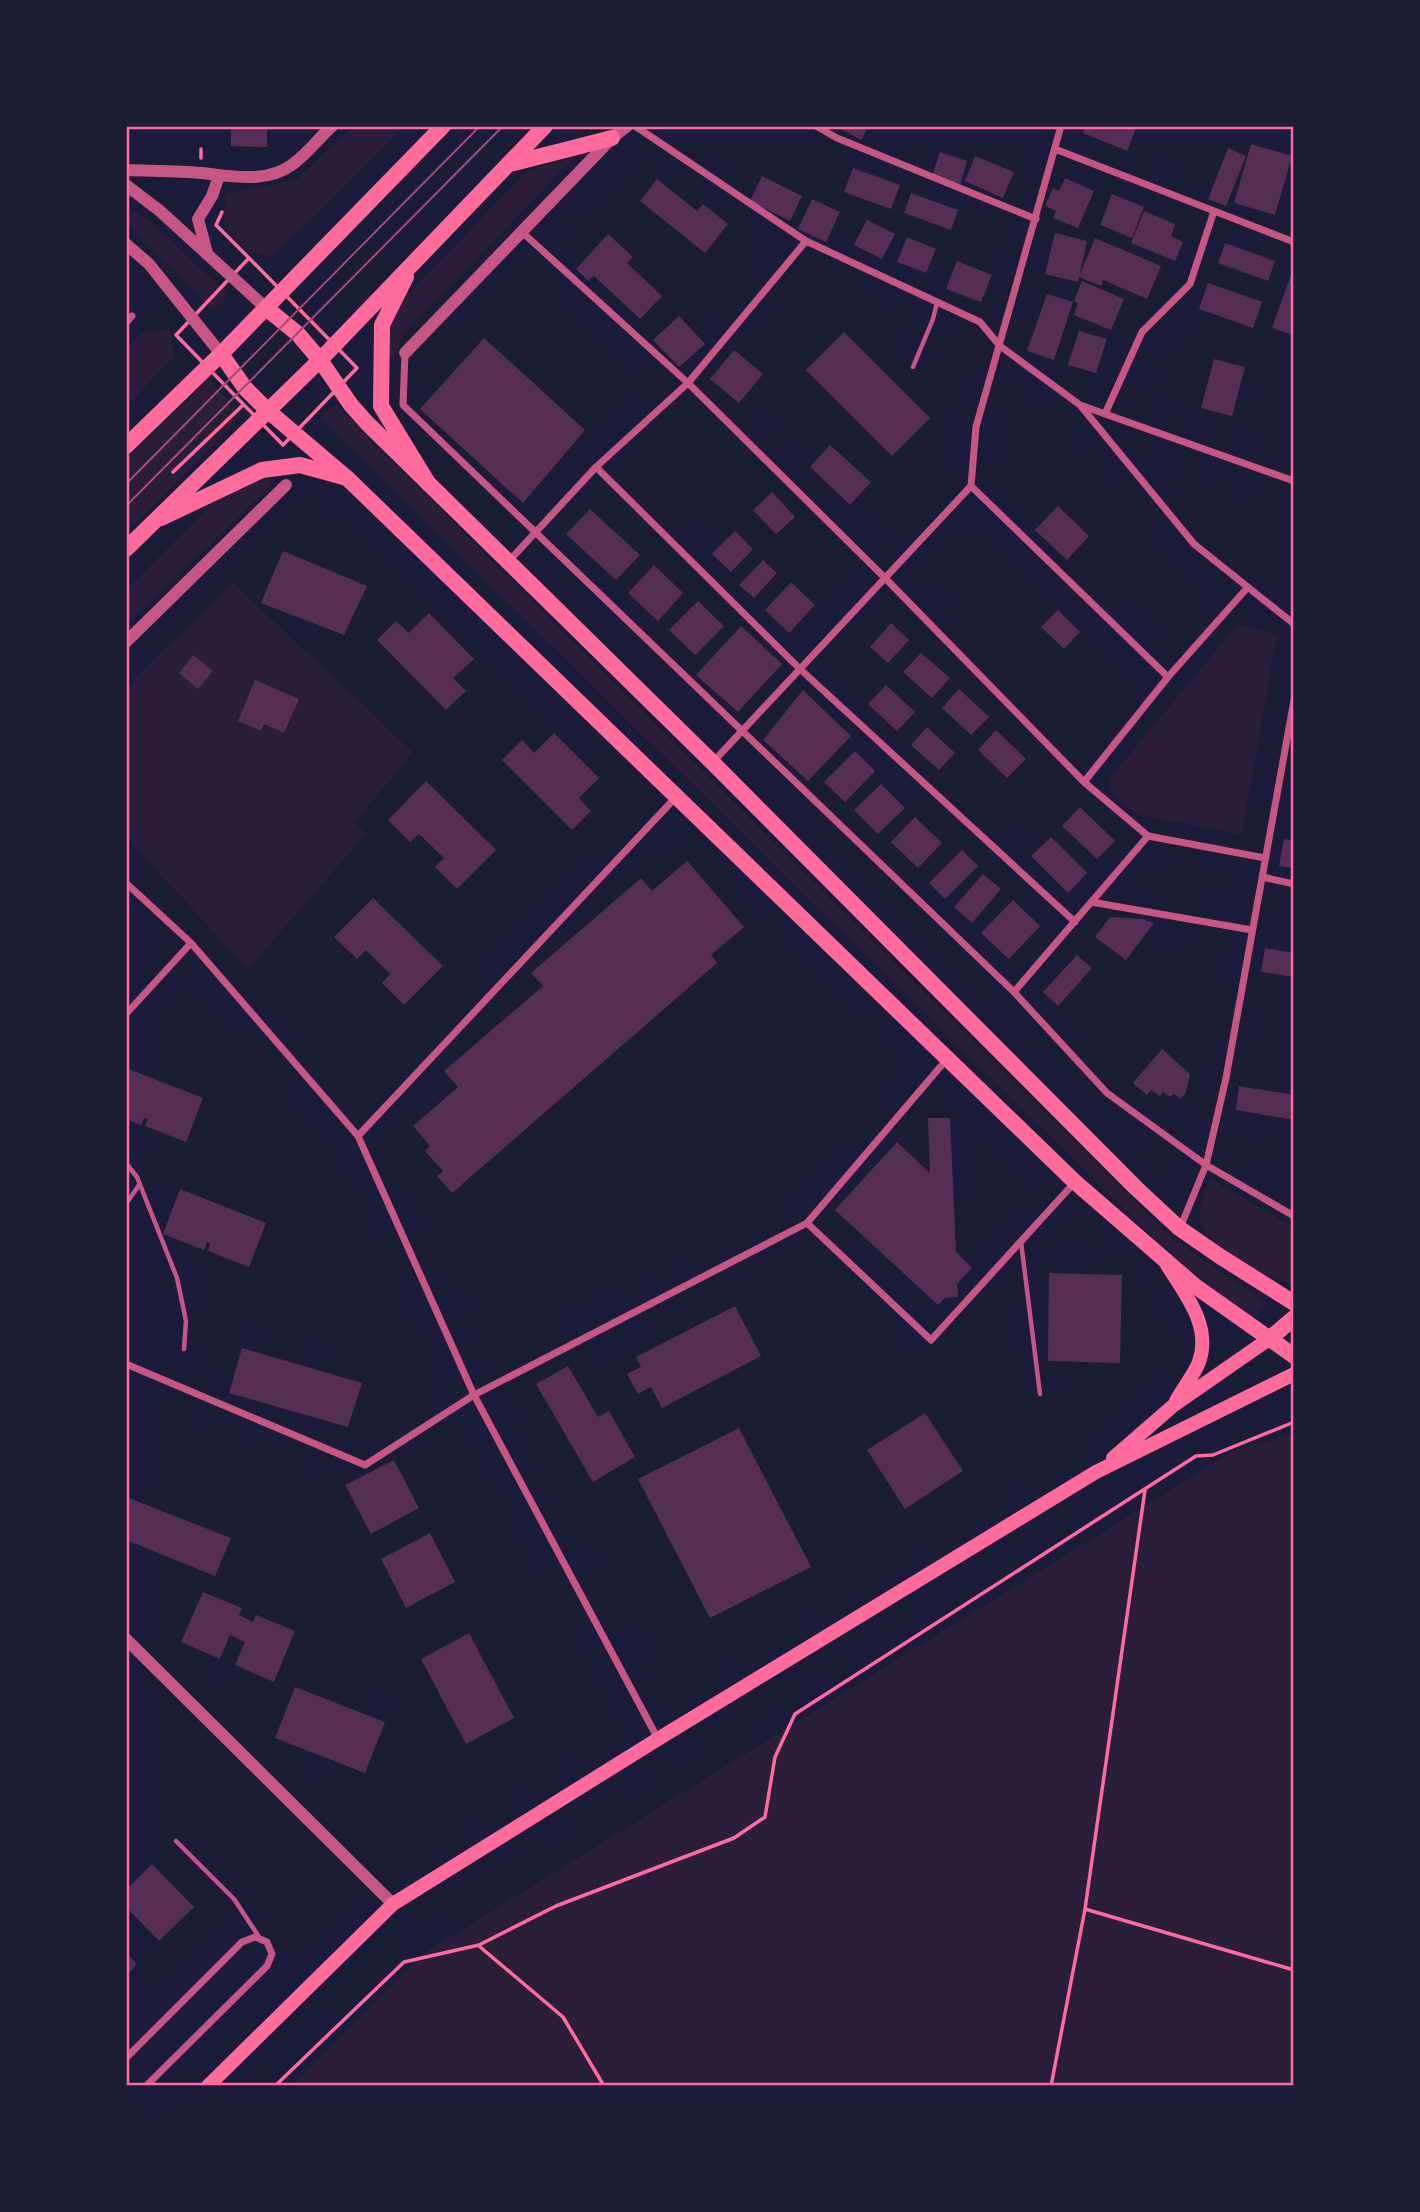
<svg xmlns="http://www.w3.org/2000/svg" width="1420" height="2212" font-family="'Sofia Sans Condensed',sans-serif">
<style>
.green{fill:#2a1e3b}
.building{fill:#542f53}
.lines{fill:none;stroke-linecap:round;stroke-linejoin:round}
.path{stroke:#ff6b9d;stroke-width:3.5}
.service{stroke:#c65784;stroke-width:4.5}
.minor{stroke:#c65784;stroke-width:7}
.tertiary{stroke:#c65784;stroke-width:12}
.secondary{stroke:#ff6b9d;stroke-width:14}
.primary{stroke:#ff6b9d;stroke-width:16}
.trunk{stroke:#ff6b9d;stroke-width:16}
.tram{stroke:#a44b75;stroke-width:2}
.neatline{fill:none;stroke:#ff6b9d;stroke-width:2.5}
</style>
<rect width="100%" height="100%" fill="#1b1b3a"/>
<!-- green -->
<path class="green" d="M353 126H406L272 257 250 253 224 226 225 194 298 179Z
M576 156 404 333 395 358H387L388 328 409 293 527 171Z
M126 205 145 217 226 292 223 304 211 308 126 224Z
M169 329 175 356 126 407V348L141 334Z
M209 379 242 416 126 532V460Z
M335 404 1170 1237 1266 1303 1251 1320 1160 1244 320 418Z
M271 476V486L126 624V590L217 499Z
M233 583 413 752 355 822 366 834 248 969 126 837V687Z
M1238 624 1277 635 1242 835 1139 815 1123 805 1110 788V778Z
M1212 1180 1294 1228V1285C1271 1279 1212 1248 1202 1226 1199 1218 1199 1207 1202 1199 1205 1191 1206 1185 1212 1180Z
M1294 1434V2086H292L423 1954 1235 1450Z"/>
<!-- building -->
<path class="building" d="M231 126H267V147L231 146Z
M836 126H869L861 140Z
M1086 126H1137L1127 151 1083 133Z
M1251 144 1292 156 1275 215 1234 203Z
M1228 148 1246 156 1226 206 1208 199Z
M940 152 967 161 960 185 932 176Z
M975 156 1014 172 1003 198 965 181Z
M853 168 900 185 891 209 844 192Z
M762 176 802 196 790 221 750 201Z
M1065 178 1094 191 1078 228 1053 218 1056 211 1045 206 1053 188 1059 191Z
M657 179 697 211 703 204 728 224 705 253 640 201Z
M911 193 958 210 951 230 904 213Z
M1112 194 1144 207 1132 238 1100 225Z
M812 199 840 212 826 242 798 229Z
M1144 211 1175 224 1171 236 1183 242 1175 261 1131 243Z
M867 220 895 234 882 259 854 245Z
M1055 233 1087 241 1078 282 1045 274Z
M608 234 633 257 627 263 662 296 640 319 594 276 588 281 576 269Z
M907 237 936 249 926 273 897 262Z
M1095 238 1161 266 1147 299 1103 280 1101 286 1079 277Z
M1225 243 1275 261 1268 281 1218 263Z
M957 261 992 275 981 302 946 289Z
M1292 272 1294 273 1293 335 1272 328Z
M1082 281 1124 299 1111 330 1074 315 1078 303 1074 301Z
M1208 283 1262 302 1253 328 1199 309Z
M1047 294 1073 302 1054 360 1027 351Z
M679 316 705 344 679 367 653 340Z
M1079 331 1107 339 1096 373 1068 365Z
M844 332 930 418 892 456 806 370Z
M484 338 585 430 523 503 420 409Z
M734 350 763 374 739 403 710 379Z
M1214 359 1245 367 1232 416 1201 408Z
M830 445 871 482 850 505 810 467Z
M772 492 795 517 776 534 753 510Z
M1058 506 1089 536 1067 560 1035 530Z
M590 509 640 555 616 580 566 534Z
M735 531 753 549 731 572 712 554Z
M283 551 367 586 344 635 261 603Z
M763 560 777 573 754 598 739 585Z
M654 565 683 593 658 621 628 593Z
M791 582 815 605 789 633 765 610Z
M698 601 724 626 695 655 669 630Z
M1058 610 1080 632 1064 649 1041 627Z
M429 613 474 659 453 678 466 691 446 710 377 640 396 621 409 633Z
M891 623 909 640 888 663 870 647Z
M741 626 782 664 738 712 696 675Z
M921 653 950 678 932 698 903 672Z
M193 655 213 671 198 689 179 673Z
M255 680 299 699 284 733 264 724 261 731 238 721Z
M886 685 915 712 897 731 868 704Z
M959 689 989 717 971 735 942 708Z
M803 690 851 736 808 781 763 740Z
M927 727 955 753 939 770 911 745Z
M996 730 1026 759 1007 778 978 750Z
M554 733 599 778 579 798 591 811 572 830 502 760 522 740 534 753Z
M855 751 875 771 845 802 824 782Z
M426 781 496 850 457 889 435 867 444 858 419 834 410 842 388 820Z
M881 784 905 808 878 834 854 810Z
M1080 807 1115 841 1097 859 1062 826Z
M915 817 942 843 918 868 891 842Z
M1051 837 1087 873 1068 893 1031 856Z
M1284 839 1294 841V868L1279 866Z
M962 850 978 866 945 899 929 883Z
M687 861 744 927 711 955 717 963 452 1193 437 1176 443 1171 425 1151 430 1146 413 1126 458 1087 444 1071 543 986 531 973 641 878 652 891Z
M983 874 1001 889 972 923 954 907Z
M373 898 443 966 404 1005 382 983 390 974 366 950 357 959 334 937Z
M1013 900 1040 926 1009 959 981 933Z
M1110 917 1142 919 1154 923 1126 960 1095 937Z
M1265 948 1294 953V977L1261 972Z
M1077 955 1092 968 1058 1006 1043 992Z
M1162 1049 1190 1074 1186 1092 1181 1099 1174 1094 1170 1097 1163 1092 1160 1096 1151 1090 1147 1095 1133 1083Z
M126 1068 203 1098 186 1142 145 1126 148 1119 144 1118 141 1125 126 1119Z
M1239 1086 1294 1095V1120L1236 1110Z
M928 1118H950L956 1252 972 1268 957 1284 958 1297 945 1298 938 1305 835 1210 897 1142 930 1173Z
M180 1189 266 1223 249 1267 208 1251 210 1244 207 1242 204 1250 163 1234Z
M1049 1273 1122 1275 1120 1363 1048 1361Z
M735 1306 761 1356 662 1408 651 1387 638 1394 627 1374 641 1367 636 1357Z
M242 1348 362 1383 348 1427 229 1393Z
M568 1366 598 1417 609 1411 635 1457 593 1482 536 1384Z
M925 1413 963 1471 905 1509 867 1450Z
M739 1428 811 1567 710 1618 638 1479Z
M394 1460 419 1508 371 1534 345 1485Z
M126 1497 231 1538 215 1576 126 1540Z
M430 1533 455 1582 406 1608 381 1559Z
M203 1592 242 1608 239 1615 253 1622 256 1615 295 1631 274 1682 235 1665 245 1642 230 1635 220 1659 181 1642Z
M469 1633 514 1718 466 1744 421 1659Z
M295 1687 385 1722 365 1773 275 1738Z
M152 1864 194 1907 159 1941 126 1907V1890Z
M126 1953 137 1964 126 1976Z"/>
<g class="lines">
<!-- path -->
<path class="path" d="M201 149V158
M222 212 216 225 249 258
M249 258 357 368 283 445 176 335Z
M173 472 242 406
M1085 1909 1294 1970
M479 1946 563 2017 604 2086
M275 2086 404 1962 479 1945 556 1906 734 1838 765 1817 775 1757 795 1714 1196 1456 1213 1455 1294 1422
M1051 2086 1085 1909 1145 1490"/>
<!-- service -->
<path class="service" d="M913 367 933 319 937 302
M126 1163 137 1177 177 1278 186 1321 184 1349
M126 1204 139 1185
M1021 1242 1040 1394
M176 1841 234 1899 259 1937"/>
<!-- minor -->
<path class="minor" d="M635 126 806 241 980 322 1000 346 1080 405 1294 481
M816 126 837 138 1036 219
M1055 149 1294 242
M522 232 688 383 885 578 1084 782 1148 836 1265 858
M126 323 132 316
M405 353 403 405 1014 992 1107 1093 1206 1165 1294 1216
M1080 405 1194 544 1294 624
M1105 414 1142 332 1190 284 1214 211
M596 467 800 669 1075 922
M971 486 1168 677
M508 562 596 467 688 383 806 241
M713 762 971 486 976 427 1061 126
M1084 782 1168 677 1248 587
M1262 877 1294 884
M126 883 191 943 358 1136 474 1395 658 1739
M1091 902 1252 930
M1014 992 1148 836
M126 1014 191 943
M358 1136 676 797
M807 1223 931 1340 1075 1182
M1180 1228 1206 1165 1226 1078 1294 700
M126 1364 365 1465 474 1395 807 1223 947 1059
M126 2058 242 1942 255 1937 267 1942 272 1954 267 1966 146 2086"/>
<!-- tertiary -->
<path class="tertiary" d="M126 170C151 171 177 171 202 173 231 176 267 184 293 164 307 154 319 138 332 126
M126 185 160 211 266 308
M126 244 149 264 221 354
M207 253 198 219 212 196 219 176
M405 353 612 138 627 126
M126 642 286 485
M126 1639 393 1904"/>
<!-- secondary -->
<path class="secondary" d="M1167 1265C1185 1294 1212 1326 1199 1362 1194 1375 1183 1388 1176 1401
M1113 1458 1174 1405 1269 1339
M208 2086 393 1904 658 1739 1096 1472 1294 1374"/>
<!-- primary -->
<path class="primary" d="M320 360 351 405 367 423 713 763 1136 1188 1179 1228 1221 1257 1294 1303
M267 410 347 478 1075 1182 1195 1286 1294 1356
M1269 1339 1294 1318"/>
<!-- trunk -->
<path class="trunk" d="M510 164 612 138
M406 277 382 325 381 406 428 483
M266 308 298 334 320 360
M221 354 245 388 267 410
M126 446 221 354 443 126
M161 518 262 470 300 465 347 478
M126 549 320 360 545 126"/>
<!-- tram -->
<path class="tram" d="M126 484 480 126
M126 506 503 126"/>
</g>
<!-- border -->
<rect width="1420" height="2212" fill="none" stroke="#1b1b3a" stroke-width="256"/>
<rect x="128" y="128" width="1164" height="1956" class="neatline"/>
</svg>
